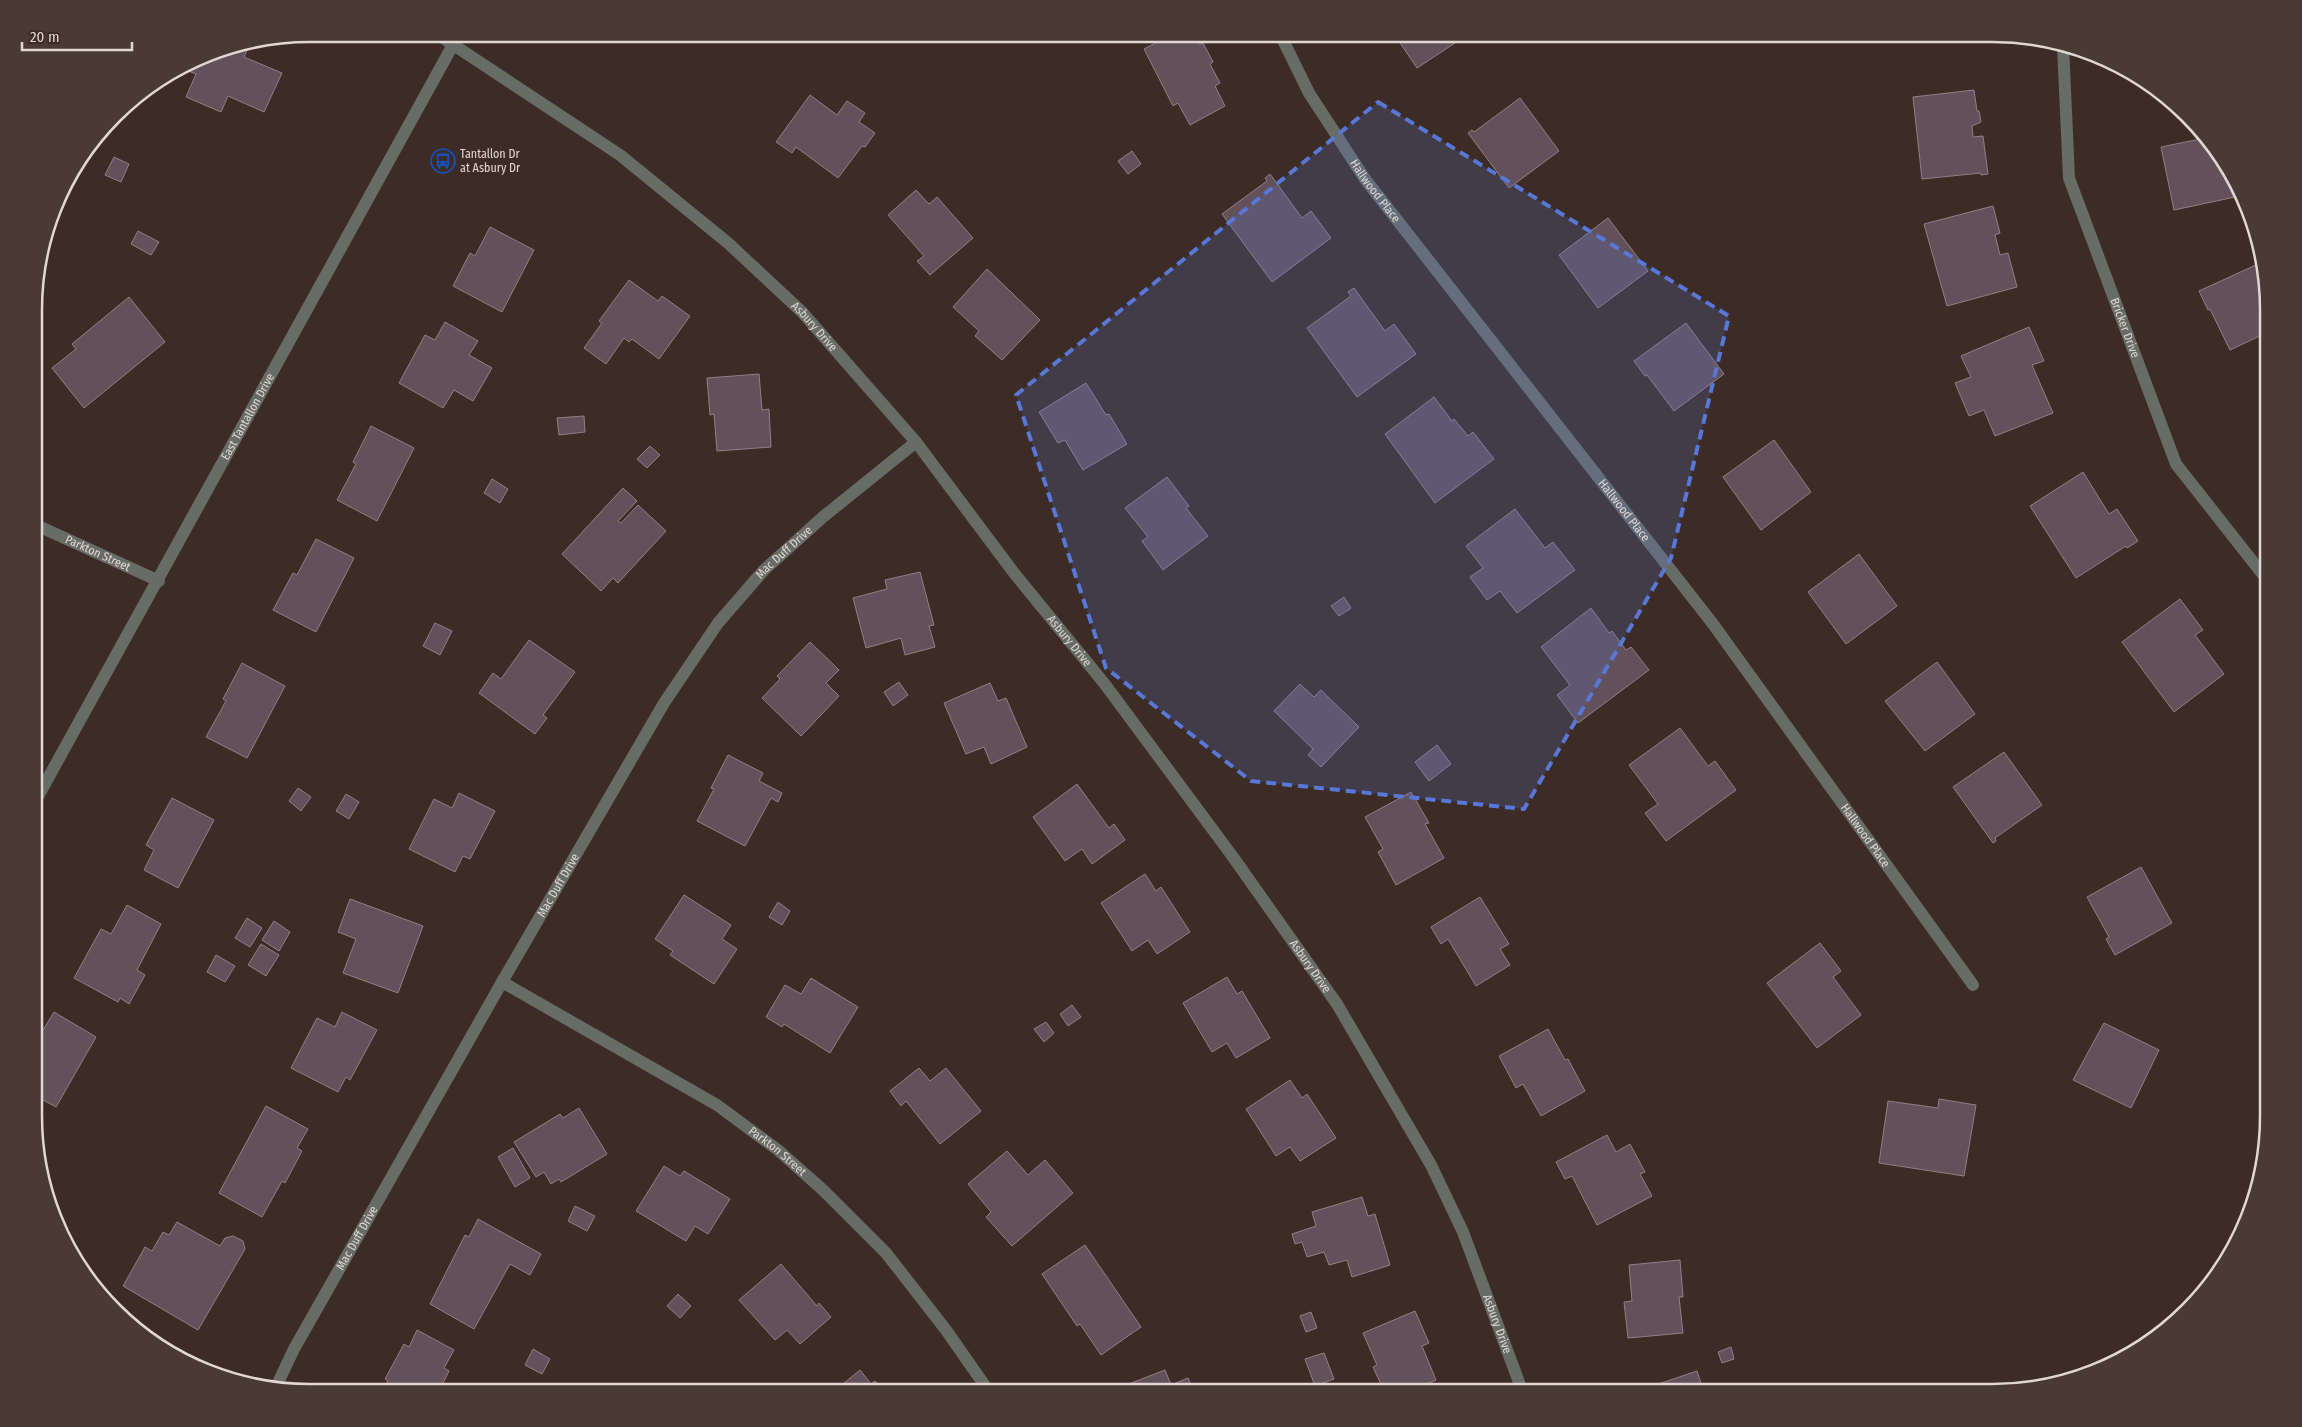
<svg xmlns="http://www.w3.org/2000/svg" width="2302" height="1427" font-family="'Fira Sans Condensed',sans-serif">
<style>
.building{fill:#62515a;stroke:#927f89}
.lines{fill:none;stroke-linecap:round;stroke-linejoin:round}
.minor{stroke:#686c66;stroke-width:12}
.marked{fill:#5877d6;fill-opacity:0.2;stroke:#5877d6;stroke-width:4;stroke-dasharray:10 6;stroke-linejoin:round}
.labels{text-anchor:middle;stroke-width:4.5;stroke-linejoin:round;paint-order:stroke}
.poi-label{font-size:12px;fill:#e2d7d3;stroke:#3c2c25;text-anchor:start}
.street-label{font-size:12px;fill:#e2d7d3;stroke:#3c2c25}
.rim{fill:none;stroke:#e2d7d3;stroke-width:2.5}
</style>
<rect width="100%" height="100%" fill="#3c2c25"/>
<!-- building -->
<path class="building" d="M1173 34H1194L1200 44 1203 43 1213 62 1210 64 1220 83 1215 86 1225 106 1190 125 1178 103 1173 106 1144 49Z
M1394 34H1462L1464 37 1417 68Z
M249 46 244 57 282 73 264 112 228 96 221 112 186 97 196 74 183 69 205 55Z
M1974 90 1977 111H1979L1981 122 1972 126 1973 137 1983 136 1988 174 1981 175V173L1922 179 1913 97Z
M810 95 837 115 847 101 865 113 859 122 875 133 865 147 862 146 838 178 796 147 792 153 776 142Z
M1520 98 1559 151 1509 188 1468 133 1472 130 1474 132Z
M2205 138 2230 171 2235 197 2174 210 2161 147Z
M1132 151 1141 164 1128 174 1118 161Z
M114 157 129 164 121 182 105 175Z
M1270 174 1302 218 1311 211 1331 238 1272 282 1222 214 1267 181 1265 178Z
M916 190 929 204 937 197 973 238 930 275 917 261 924 256 888 215Z
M1993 206 2000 233 1995 235 2000 255 2008 253 2017 287 1947 306 1924 224Z
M1608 218 1648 271 1598 308 1559 255Z
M490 227 534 250 502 312 453 286 470 253 475 256Z
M138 231 159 242 151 255 131 244Z
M2258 264 2266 281 2268 293V332L2230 350 2210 309 2208 310 2199 291Z
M987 269 1040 320 1002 360 975 336 979 331 953 307Z
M629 280 658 301 662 296 690 316 659 359 632 339 629 342 624 338 606 364 584 348 602 323 599 321Z
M1354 288 1385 331 1394 324 1416 354 1357 397 1307 328 1351 296 1348 292Z
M129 297 165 342 84 408 52 368 76 349 72 344Z
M445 322 478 341 469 355 492 368 473 401 454 390 443 408 399 383 425 335 435 340Z
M1686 323 1724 374 1674 411 1647 375 1645 376 1634 361Z
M2029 327 2044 361 2032 365 2053 413 1995 436 1984 410 1969 416 1955 383 1971 377 1961 356Z
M759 374 762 410 769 409 771 447 717 451 714 414 710 415 707 378Z
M1086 383 1106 415 1109 414 1127 444 1083 470 1065 440 1058 443 1039 412Z
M1434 397 1452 421 1454 419 1468 436 1473 432 1494 459 1435 503 1385 434Z
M584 416 585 432 559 435 557 418Z
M371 426 414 448 377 521 337 500 356 464 353 462Z
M1774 440 1811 492 1761 530 1723 477Z
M650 446 660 455 647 468 637 459Z
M2083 472 2109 514 2117 509 2138 541 2127 548 2126 546 2076 578 2030 506Z
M1167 477 1189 506 1186 508 1208 536 1163 570 1142 541 1148 537 1125 508Z
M492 479 508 489 500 503 484 493Z
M623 488 637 501 618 521 621 523 638 505 666 531 618 583 613 578 601 591 562 554Z
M1515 509 1545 548 1553 542 1575 570 1517 613 1500 591 1487 600 1470 577 1483 568 1466 546Z
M316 539 354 558 316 632 273 610 293 573 297 575Z
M1859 554 1897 606 1846 644 1808 592Z
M920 572 934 625 929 626 935 647 905 655 901 638 866 648 853 598 887 589 885 580Z
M1344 597 1351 608 1339 616 1331 606Z
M2180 599 2203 630 2195 635 2224 674 2174 712 2122 642Z
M1591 608 1609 633 1612 631 1626 650 1631 647 1649 670 1578 723 1557 695 1570 685 1541 647Z
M435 623 452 631 440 655 423 646Z
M529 640 575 672 543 715 547 718 535 734 479 693 493 673 501 679Z
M810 642 839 670 826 683 839 696 801 736 762 698 780 679 777 676Z
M1937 662 1975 714 1925 751 1885 701Z
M242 663 285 686 247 758 206 737 226 701 223 699Z
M899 682 908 695 893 706 884 692Z
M990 683 998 701 1006 698 1027 747 991 764 984 747 966 754 944 703Z
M1300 684 1314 697 1321 690 1359 727 1321 767 1308 755 1313 749 1274 711Z
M1680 728 1708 766 1715 761 1736 790 1666 841 1645 813 1658 804 1629 765Z
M1437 745 1451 764 1429 781 1415 762Z
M2004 752 2042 805 1995 838 1996 841 1993 843 1953 787Z
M728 755 763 773 759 781 782 793 778 802 771 798 745 846 697 821 714 789 711 788Z
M1077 784 1109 828 1114 824 1125 840 1092 864 1082 849 1065 861 1033 817Z
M298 788 311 797 301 811 289 801Z
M1411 792 1429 823 1425 824 1444 858 1396 885 1378 852 1383 849 1365 817Z
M459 793 495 811 470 859 463 856 455 872 409 849 434 799 452 808Z
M346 794 359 802 349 819 336 811Z
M172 798 214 820 178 888 144 870 154 850 146 845Z
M2141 867 2172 923 2115 955 2106 939 2109 937 2087 897Z
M1145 874 1156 891 1161 887 1190 932 1157 954 1148 940 1132 951 1101 903Z
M684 895 731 925 722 939 737 949 714 984 670 955 673 951 655 939Z
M1480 897 1509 944 1500 949 1510 965 1476 986 1448 939 1441 944 1431 927Z
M350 899 423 926 398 993 343 973 356 939 338 932Z
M778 902 790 911 782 925 769 917Z
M127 905 161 924 137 970 145 975 129 1004 120 998 118 1002 74 978 101 929 111 934Z
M247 918 262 928 250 947 235 938Z
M274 921 290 932 279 951 262 940Z
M1820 943 1841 971 1833 977 1861 1015 1817 1048 1767 983Z
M261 944 279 955 266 976 248 965Z
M216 955 235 966 225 982 207 972Z
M1227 977 1237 994 1242 991 1270 1038 1236 1058 1227 1043 1212 1052 1183 1003Z
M811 978 858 1007 830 1053 784 1024 782 1027 766 1017 785 985 801 994Z
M1072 1005 1081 1017 1068 1026 1060 1014Z
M54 1012 96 1037 56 1107 36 1096V1042Z
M342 1012 377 1030 350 1080 346 1077 338 1092 291 1068 317 1018 335 1027Z
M1046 1022 1054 1033 1044 1042 1034 1029Z
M2104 1023 2159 1050 2131 1108 2073 1080Z
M1548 1029 1565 1060 1568 1059 1585 1091 1541 1116 1523 1084 1516 1088 1499 1056Z
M919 1068 930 1081 946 1068 981 1111 940 1144 906 1101 901 1106 890 1091Z
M1290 1080 1302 1098 1307 1094 1336 1138 1300 1161 1290 1147 1276 1156 1246 1109Z
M1939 1099 1976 1105 1964 1176 1879 1163 1888 1101 1938 1108Z
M266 1106 308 1129 297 1148 302 1151 285 1183 282 1181 262 1217 219 1193Z
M579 1108 607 1154 561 1182 559 1179 551 1184 544 1172 536 1177 514 1142 560 1114 563 1118Z
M1607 1135 1616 1152 1630 1144 1645 1172 1640 1174 1652 1196 1597 1225 1572 1176 1565 1179 1556 1162Z
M513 1148 530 1178 515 1187 498 1157Z
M1007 1151 1028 1175 1045 1160 1073 1193 1012 1246 986 1217 991 1212 968 1184Z
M664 1166 680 1176 684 1171 730 1199 708 1234 695 1226 686 1241 636 1211Z
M1362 1197 1368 1216 1375 1214 1390 1265 1352 1277 1347 1260 1329 1265 1324 1252 1307 1257 1302 1242 1295 1244 1292 1234 1316 1226 1312 1212Z
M575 1206 595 1216 587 1231 568 1221Z
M478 1219 541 1254 530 1275 510 1264 474 1329 430 1304 465 1235 469 1237Z
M177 1222 220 1246 225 1238 233 1236 243 1241 245 1249 198 1330 123 1286 145 1247 152 1251 163 1232 169 1235Z
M1085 1245 1141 1327 1101 1355 1080 1324 1077 1326 1042 1274Z
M1680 1260 1683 1297H1679L1683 1333 1628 1338 1624 1302 1632 1301 1629 1265Z
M781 1264 817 1306 819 1303 831 1317 800 1344 787 1330 775 1340 739 1300Z
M678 1294 691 1306 680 1318 667 1306Z
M106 1300 114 1304 112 1309Z
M1415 1311 1429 1343 1422 1346 1436 1380 1406 1393H1385L1373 1367 1377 1365 1363 1333Z
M1311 1312 1317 1328 1306 1332 1300 1316Z
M417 1330 454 1350 444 1368 449 1371 438 1393H381L388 1381 385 1379 404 1344 409 1347Z
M152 1339 189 1355 187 1360 157 1347 151 1341Z
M1731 1347 1734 1359 1722 1363 1718 1352Z
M533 1349 550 1359 542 1374 525 1365Z
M1324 1353 1334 1379 1315 1386 1305 1359Z
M860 1370 871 1384 875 1381 885 1393H832Z
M1165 1370 1171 1385 1188 1378 1194 1393H1117L1116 1389Z
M1697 1371 1704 1393H1646L1644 1389Z"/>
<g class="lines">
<!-- minor -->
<g class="minor">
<path id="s1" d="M437 34 620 155 728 243 802 312 916 442 1014 573 1104 683 1233 857 1337 1004 1431 1165 1463 1232 1523 1393"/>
<path id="s2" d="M1280 34 1309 93 1365 179 1713 624 1973 985"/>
<path id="s3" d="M2063 46 2069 178 2176 464 2268 581"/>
<path id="s4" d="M36 525 159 581"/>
<path id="s5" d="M36 800 459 34"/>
<path id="s6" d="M502 982 717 1105 778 1150 823 1190 886 1253 946 1330 990 1393"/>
<path id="s7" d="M275 1389 294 1349 502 982 664 703 718 623 764 570 823 517 916 442"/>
</g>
</g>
<!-- marked area -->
<path class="marked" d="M1378 102 1729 316 1671 558 1524 809 1251 781 1106 668 1016 395Z"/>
<!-- icons -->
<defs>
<g id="bus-ring" transform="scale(1.25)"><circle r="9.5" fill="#3c2c25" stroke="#1a4fb4" stroke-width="1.5"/><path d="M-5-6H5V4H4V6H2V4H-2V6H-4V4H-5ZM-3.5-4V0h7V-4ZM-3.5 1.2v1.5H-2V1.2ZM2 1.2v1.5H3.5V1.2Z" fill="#1a4fb4"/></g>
</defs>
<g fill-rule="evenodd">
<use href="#bus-ring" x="443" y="161"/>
</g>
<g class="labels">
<!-- poi labels -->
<g class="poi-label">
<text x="460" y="158">Tantallon Dr<tspan x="460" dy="14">at Asbury Dr</tspan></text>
</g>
<!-- street labels -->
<g class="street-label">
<text dy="4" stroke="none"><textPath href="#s2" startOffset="184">Hallwood Place</textPath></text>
<text dy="4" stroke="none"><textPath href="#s1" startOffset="479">Asbury Drive</textPath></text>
<text dy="4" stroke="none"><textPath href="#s3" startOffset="292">Bricker Drive</textPath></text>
<text dy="4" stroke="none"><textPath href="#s5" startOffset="438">East Tantallon Drive</textPath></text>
<text dy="4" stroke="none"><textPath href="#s2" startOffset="589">Hallwood Place</textPath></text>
<text dy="4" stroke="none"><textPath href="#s4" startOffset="68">Parkton Street</textPath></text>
<text dy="4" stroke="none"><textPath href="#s7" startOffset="982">Mac Duff Drive</textPath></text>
<text dy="4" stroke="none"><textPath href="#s1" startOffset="884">Asbury Drive</textPath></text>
<text dy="4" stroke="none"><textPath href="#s2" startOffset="994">Hallwood Place</textPath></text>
<text dy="4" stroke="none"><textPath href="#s7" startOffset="578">Mac Duff Drive</textPath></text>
<text dy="4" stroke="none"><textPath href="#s1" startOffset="1289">Asbury Drive</textPath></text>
<text dy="4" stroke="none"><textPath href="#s6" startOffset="324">Parkton Street</textPath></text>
<text dy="4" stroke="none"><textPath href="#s7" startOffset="172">Mac Duff Drive</textPath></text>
<text dy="4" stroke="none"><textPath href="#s1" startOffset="1694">Asbury Drive</textPath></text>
</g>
</g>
<!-- crop -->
<path d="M0 0H2302V1427H0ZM310 42H1992A268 268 0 0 1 2260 310V1116A268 268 0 0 1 1992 1384H310A268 268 0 0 1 42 1116V310A268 268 0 0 1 310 42Z" fill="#493a33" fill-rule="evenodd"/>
<path class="rim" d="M310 42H1992A268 268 0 0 1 2260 310V1116A268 268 0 0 1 1992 1384H310A268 268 0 0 1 42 1116V310A268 268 0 0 1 310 42Z"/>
<!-- scale -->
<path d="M22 42v8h110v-8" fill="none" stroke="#e2d7d3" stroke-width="2.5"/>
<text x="30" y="42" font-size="15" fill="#e2d7d3" stroke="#3c2c25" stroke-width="4" paint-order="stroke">20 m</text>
</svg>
